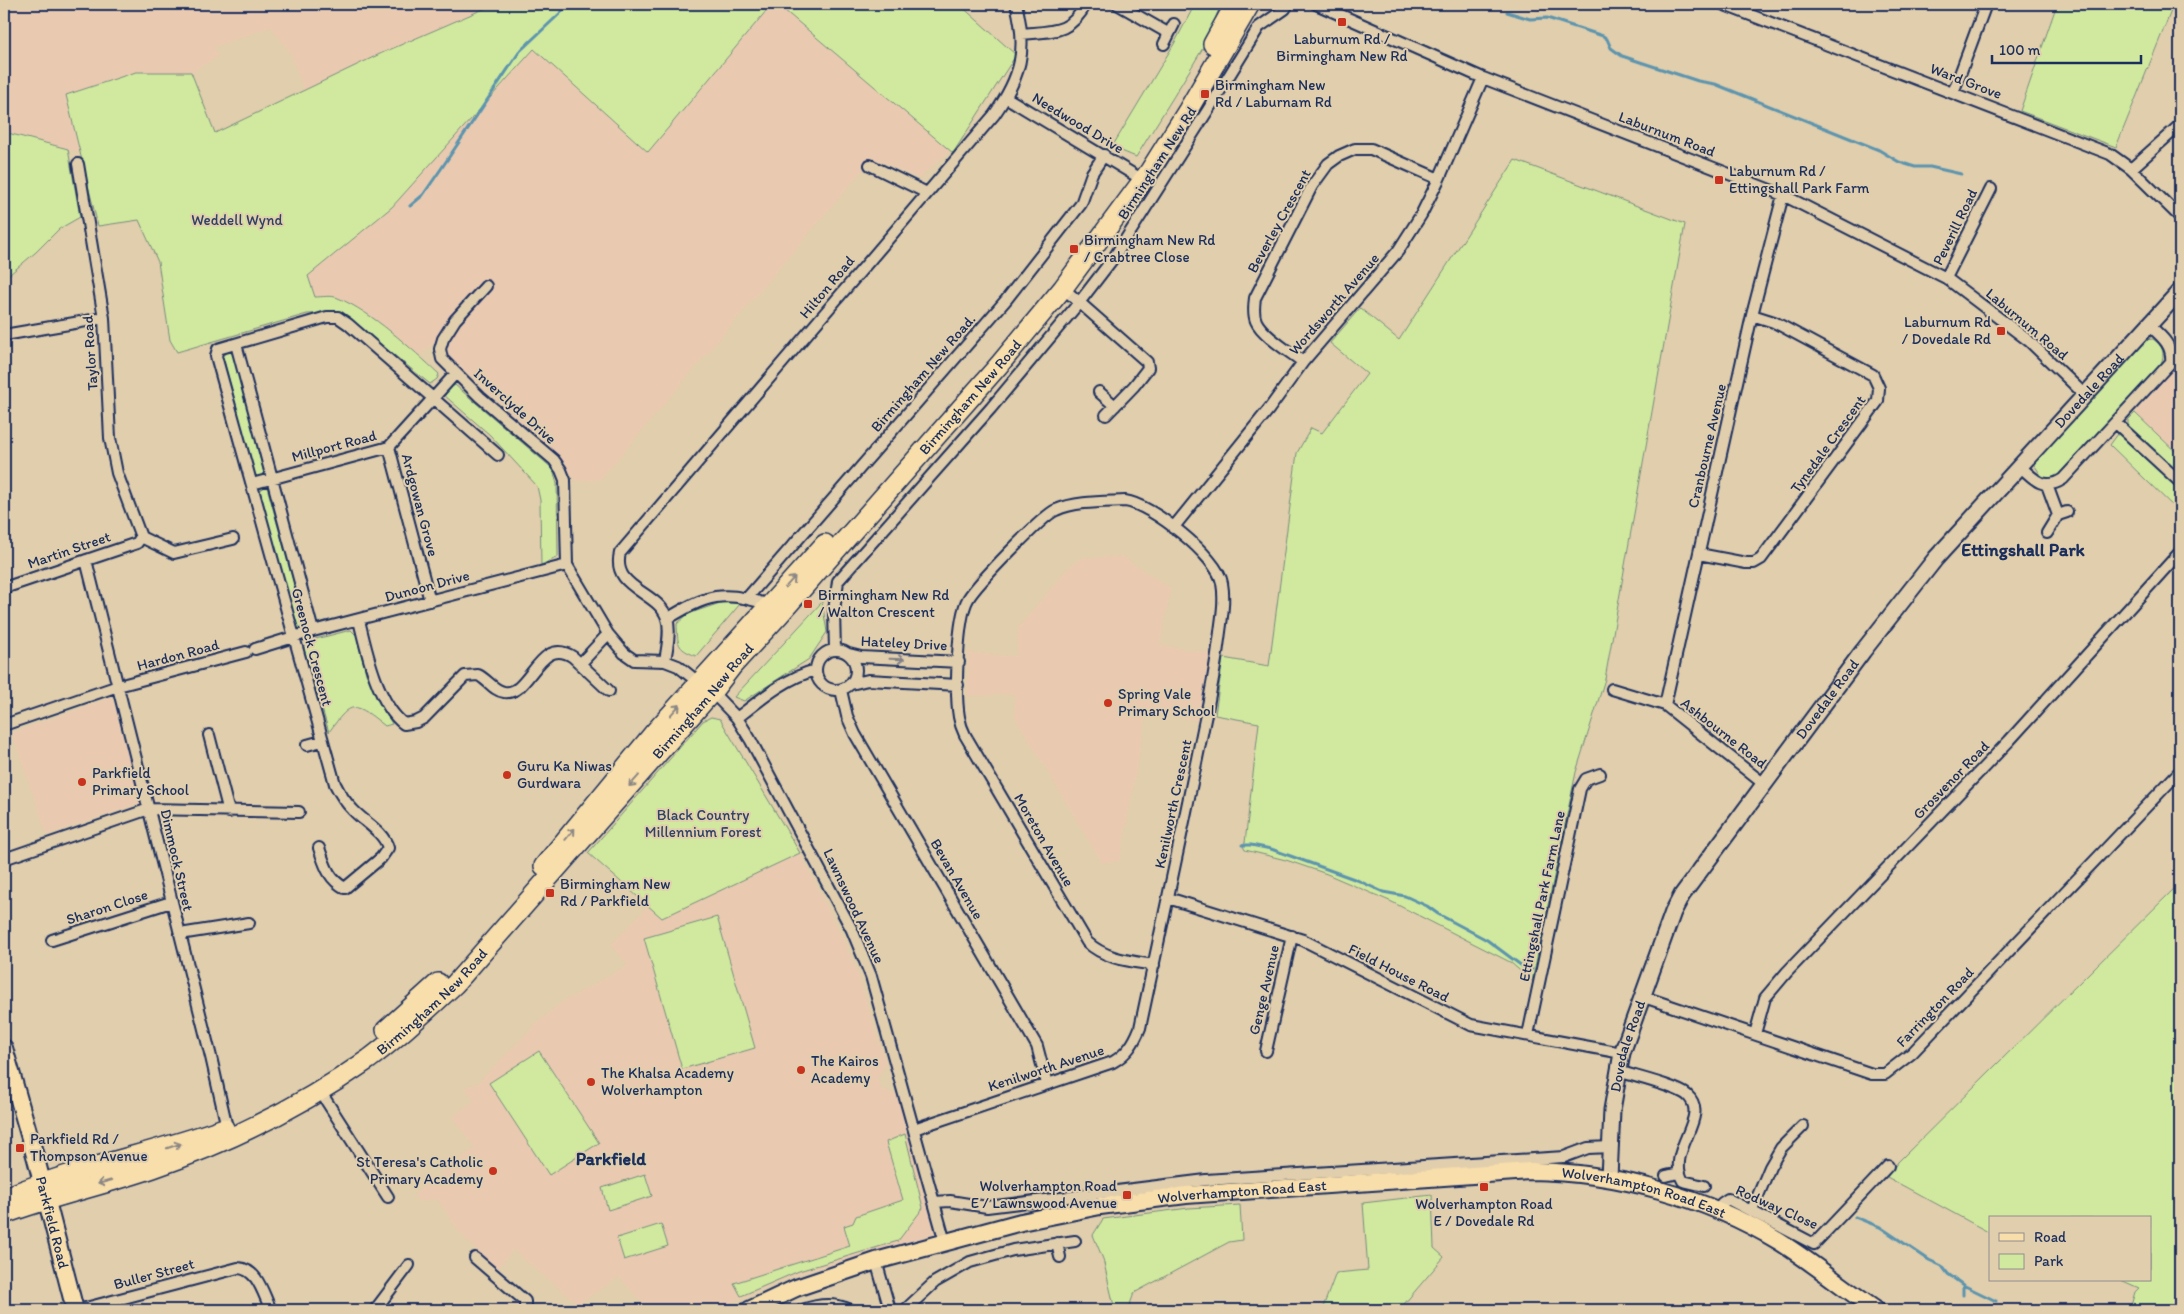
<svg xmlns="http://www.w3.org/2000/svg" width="2184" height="1314" font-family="Itim,sans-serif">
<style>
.built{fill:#e9cab0}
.green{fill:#d1e99e;stroke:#768c7e}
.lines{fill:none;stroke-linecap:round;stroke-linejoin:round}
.stream{stroke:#5c94ae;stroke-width:3}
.street-casing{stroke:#1b2f5e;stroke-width:14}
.secondary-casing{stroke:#1b2f5e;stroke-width:19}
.primary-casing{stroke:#1b2f5e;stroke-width:20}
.highway-casing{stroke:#1b2f5e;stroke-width:22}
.street{stroke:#e1ceac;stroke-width:10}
.secondary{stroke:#e1ceac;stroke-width:15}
.primary{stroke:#f8deab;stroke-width:16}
.highway{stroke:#f8deab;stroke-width:19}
.oneway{stroke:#8a8684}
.oneway2{stroke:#7e7e85}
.poi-dot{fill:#c8321e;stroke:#e1ceac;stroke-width:2}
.labels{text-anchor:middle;stroke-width:4;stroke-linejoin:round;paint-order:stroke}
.poi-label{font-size:15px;fill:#1b2f5e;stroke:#e1ceac;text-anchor:start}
.street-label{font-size:15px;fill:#1b2f5e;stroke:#e1ceac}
.park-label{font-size:15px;fill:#2d4264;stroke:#e1ceac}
.quarter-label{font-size:18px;font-weight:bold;fill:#1b2f5e;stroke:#e1ceac}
</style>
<rect width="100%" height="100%" fill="#e1ceac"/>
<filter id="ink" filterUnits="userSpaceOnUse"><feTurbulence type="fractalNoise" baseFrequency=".02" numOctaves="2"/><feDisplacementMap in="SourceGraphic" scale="10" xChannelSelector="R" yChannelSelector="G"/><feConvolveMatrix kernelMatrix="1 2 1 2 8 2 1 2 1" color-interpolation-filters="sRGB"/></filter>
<g filter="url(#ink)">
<!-- built -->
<path class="built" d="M4 4H495L382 53 304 91 290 53 271 27 214 47 218 57 191 72H136L66 95 79 152 4 132Z
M772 4H777L950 151 918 179 873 158 600 480 575 481 564 462 434 343 419 356 369 316 337 297H315L308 276 392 207 534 49 648 152Z
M2176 364 2180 368V456L2135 413Z
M1122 556 1171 589 1160 645 1211 653 1198 721 1147 710 1120 861 1102 863 1015 717 1014 694 967 696 968 653 1016 656 1018 628 1066 570 1080 558Z
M112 697 141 803 47 835 12 733Z
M800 853 844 941 858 974 886 1064 877 1078 881 1089 897 1095 935 1234 789 1277 732 1302 719 1310H686L683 1307 679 1310H649L619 1277 578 1304 513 1250 496 1271 460 1233 437 1199 418 1202 414 1194 475 1148 452 1117 474 1100 464 1087 478 1083 538 1022 559 1004 628 965 611 945 647 907 662 918Z"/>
<!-- green -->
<path class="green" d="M495 4H772L648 152 534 49 392 207 308 276 315 297C322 297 332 295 338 298 372 312 412 349 439 374L437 379 430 384 342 313 307 314 177 352 170 340 158 262 139 220 98 226 66 95 136 72H191L215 133 382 53Z
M777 4H959L1016 55 953 153Z
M1195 4H1222C1215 14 1215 25 1210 36 1186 77 1161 117 1136 157L1112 147 1174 44Z
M2057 4H2153L2171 11 2116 147 2020 111Z
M4 132 68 149 80 217 59 229 36 252 4 279Z
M1515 160 1685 224 1605 679 1576 772 1532 981 1510 962 1392 902 1327 874 1286 860 1245 850 1242 844 1245 843 1259 723 1215 715 1223 658 1269 666 1297 453 1311 428 1322 433 1367 374 1330 343 1360 308 1399 340Z
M2153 339C2163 346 2165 353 2161 364L2056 477 2050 479 2043 478 2033 463 2039 455 2144 340Z
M225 351H230L234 357 265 477 256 479 222 354Z
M455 385 553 469 557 484 558 557 541 565 540 500 537 486 490 435 444 395 450 388Z
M2135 413 2180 456V478L2128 427V420Z
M2118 434H2123L2180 490V513L2110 445Z
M267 487 306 627 301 630H297L260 492 262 488Z
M723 602 740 604 696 656C676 648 678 644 677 624L688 614Z
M822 602 827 632 809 659 744 701 734 697Z
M351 630 357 636 366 674 392 724 385 726C355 702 352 699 329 732L304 649 308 641Z
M711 717 720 719 800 853 662 918 588 853 703 721Z
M2180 883V1310H2134L2130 1309 2135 1292 2139 1288 2121 1280H2150V1218H1990V1233L1887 1177 1898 1162Z
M717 917 755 1048 682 1069 644 938Z
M539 1051 599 1143 549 1175 489 1083Z
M905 1134 923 1208 898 1241 799 1271 741 1296 734 1283 850 1246 844 1226 853 1223 856 1216 903 1200 886 1142Z
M645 1174 652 1196 608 1210 602 1188Z
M1432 1195 1434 1248 1444 1257 1399 1310H1322L1336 1273 1368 1270 1363 1203Z
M1240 1205 1242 1240 1229 1242 1134 1293 1128 1310H1115L1103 1259 1093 1235 1103 1219 1189 1208Z
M661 1224 668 1246 624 1260 617 1238Z"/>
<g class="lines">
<!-- stream -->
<path class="stream" d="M1507 12 1530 19 1547 18 1603 36 1607 39 1611 48 1622 56 1698 81 1715 84 1879 150 1899 162 1915 167H1930L1961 174
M410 206 423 195 441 169 520 51 570 4
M1242 845H1251L1271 849 1357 880 1383 892 1405 896 1427 906 1438 914 1487 940 1522 966 1532 969
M1855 1217 1880 1227 1929 1260 1942 1266 1948 1274 1963 1285 1996 1301
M1963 1285V1295"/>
<!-- street casing -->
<g class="street-casing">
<path id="street" d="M1117 4 1168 33
M1316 4 1483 78 1783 195 1946 278 2029 341 2085 395
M1722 4 2110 154 2131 169 2180 217
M1022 34C1053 31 1070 34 1086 4
M1164 44 1174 24
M1953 93 1986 4
M1007 98 1143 180
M78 164 104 318 110 438 117 473 141 537
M870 165 927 193
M2131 169 2180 125
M1946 278 1991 189
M486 286 455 320 443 339 440 349 442 359 480 397 554 460 561 470 565 480 567 565 608 634 624 653 634 660 665 661
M1063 288 1147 362 1148 368 1134 386 1106 415
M4 335 104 318
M236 344 313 631
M1303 362C1290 352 1262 335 1256 321 1253 314 1254 305 1255 298L1312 186 1328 164 1339 156 1355 149H1371L1439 179
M1099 392 1115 406
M2116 423 2180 482
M389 447 430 601
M2021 467C2034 480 2045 491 2063 479L2171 362C2173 345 2161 336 2150 326
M252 484 389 447 456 373
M2047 485 2058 515 2047 533
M2058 515 2067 512
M1173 528 1269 409 1303 362 1398 251 1421 215 1439 179 1483 78
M141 537 174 553 233 539
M1699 554 1746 563H1754L1761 559 1878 401 1879 388 1873 375 1774 322 1752 315
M86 560 211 1057 228 1132
M4 588 137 543 141 537
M747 598 1006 300 1081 204 1092 173 1104 155
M667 619C706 595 724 589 769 605
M359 620C366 650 378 705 404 724L416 722 424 718 465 676 478 675C487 679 494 691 504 692 530 697 539 634 573 657L609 691
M255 649 313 631 567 565
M816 670a20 20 0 1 1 40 0a20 20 0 1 1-40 0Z
M835 650 834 611 838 581 991 408 1078 304 1115 256 1208 110 1259 27 1285 9 1288 4
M849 654 861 657 959 662
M581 663 608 634
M699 683 678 666 665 661C667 648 671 631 667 618 658 591 611 589 620 553L994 115C1021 77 1028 50 1016 4
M851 684 868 680 958 685
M1612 689 1665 705 1764 784
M841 690 847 716 855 734 1037 1046 1047 1084
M712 692 737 718 750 739 852 930 871 976 945 1242
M1665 705 1752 315 1783 195
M737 718C760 700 787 677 816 670
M4 725 118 686 246 652
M209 735 229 812
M307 745 322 741
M319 848C325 865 328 879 345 888L381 858 388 848C384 832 364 822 353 810 345 802 340 794 335 784L216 356 218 349 327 317H338L348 324 498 455
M4 859 149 809 299 812
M1168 898 1303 940 1471 1025 1622 1053
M180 934 249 923
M52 940 171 902
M1641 996 1872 1074H1885L1912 1053 2180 771
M1755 1034 1765 998 1787 972 2009 741 2180 552
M1528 1035 1580 789 1586 779 1600 774
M1266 1051 1292 936
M1618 1071C1633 1076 1676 1086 1687 1095 1712 1117 1665 1150 1683 1181L1704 1186
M320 1091 388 1197
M914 1129 1113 1062C1127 1054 1134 1043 1140 1028 1161 929 1183 829 1203 729 1210 697 1216 665 1220 632 1222 616 1225 600 1222 583 1218 557 1151 504 1125 501 1104 502 1076 501 1056 510 1043 515 976 585 968 599 957 618 955 694 959 717 960 723 962 729 965 735L1087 942C1105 959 1130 961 1154 965
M1666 1176 1679 1173
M934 1202 950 1201 987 1207 1206 1180 1564 1157 1588 1148 1610 1147
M1752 1210 1770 1167 1781 1148 1803 1126
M1717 1211 1722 1203 1728 1199 1814 1244 1888 1166
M1057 1243 1060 1257
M475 1258 525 1301V1310
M876 1261 890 1310
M78 1310 238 1268C258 1269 263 1294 271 1310
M375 1310 409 1265
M802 1310C818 1304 836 1303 851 1310
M905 1310 935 1282 970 1262 1013 1250 1075 1241"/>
</g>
<!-- secondary casing -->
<g class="secondary-casing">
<g id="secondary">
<path id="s1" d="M1609 1178 1612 1110 1622 1053 1673 912 1682 895 1863 651 1936 558 2180 291"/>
</g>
</g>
<!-- primary casing -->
<g class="primary-casing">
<g id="primary">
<path id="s2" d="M4 1048 36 1159 75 1310"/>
<path id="s3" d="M749 1310 796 1288 876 1261 1021 1222 1100 1206 1186 1195 1530 1171C1616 1172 1706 1197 1780 1242 1813 1263 1844 1288 1876 1310"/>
</g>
</g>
<!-- highway casing -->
<g class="highway-casing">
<g id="highway">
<path d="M1213 44 1235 4"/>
<path d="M544 866 653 734 825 544"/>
<path d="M386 1030 438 983"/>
<path d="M4 1198C75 1168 152 1154 224 1128"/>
<path id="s4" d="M4 1214C52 1196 104 1185 153 1168 230 1142 302 1106 369 1059 400 1036 427 1010 455 984L712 692 733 665 779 615 999 365 1063 288 1149 172 1188 110 1250 4"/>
</g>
</g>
<!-- street -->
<use href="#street" class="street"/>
<!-- secondary -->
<use href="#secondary" class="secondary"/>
<!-- primary -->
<use href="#primary" class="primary"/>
<!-- highway -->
<use href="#highway" class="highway"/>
</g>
<!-- one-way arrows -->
<defs><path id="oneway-shaft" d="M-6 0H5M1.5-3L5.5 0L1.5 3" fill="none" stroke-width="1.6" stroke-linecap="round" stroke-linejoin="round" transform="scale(1.25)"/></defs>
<g class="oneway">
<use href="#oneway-shaft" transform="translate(790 582) rotate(-48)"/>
<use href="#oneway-shaft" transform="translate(675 710) rotate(-48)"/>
<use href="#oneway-shaft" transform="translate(634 781) rotate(132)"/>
<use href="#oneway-shaft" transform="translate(570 834) rotate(-51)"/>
<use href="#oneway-shaft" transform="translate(174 1146) rotate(-18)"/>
<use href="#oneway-shaft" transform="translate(105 1182) rotate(165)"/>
</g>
<use class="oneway2" href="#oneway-shaft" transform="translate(897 659) rotate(2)"/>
</g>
<!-- markers -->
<g class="poi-dot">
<rect x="1337" y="17" width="10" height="10" rx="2.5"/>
<rect x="1200" y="89" width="10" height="10" rx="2.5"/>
<rect x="1714" y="175" width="10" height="10" rx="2.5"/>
<rect x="1069" y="244" width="10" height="10" rx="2.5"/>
<rect x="1996" y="326" width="10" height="10" rx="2.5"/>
<rect x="803" y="599" width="10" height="10" rx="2.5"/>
<circle cx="1108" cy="703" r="5"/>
<circle cx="507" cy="775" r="5"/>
<circle cx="82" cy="782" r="5"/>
<rect x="545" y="888" width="10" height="10" rx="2.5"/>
<circle cx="801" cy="1070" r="5"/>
<circle cx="591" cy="1082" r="5"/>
<rect x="15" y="1143" width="10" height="10" rx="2.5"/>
<circle cx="493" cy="1171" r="5"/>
<rect x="1479" y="1182" width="10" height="10" rx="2.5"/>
<rect x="1122" y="1190" width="10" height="10" rx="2.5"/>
</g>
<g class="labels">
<!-- poi labels -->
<g class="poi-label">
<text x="1342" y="44" text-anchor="middle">Laburnum Rd /<tspan x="1342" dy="17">Birmingham New Rd</tspan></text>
<text x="1215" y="90">Birmingham New<tspan x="1215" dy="17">Rd / Laburnam Rd</tspan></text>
<text x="1729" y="176">Laburnum Rd /<tspan x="1729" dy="17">Ettingshall Park Farm</tspan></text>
<text x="1084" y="245">Birmingham New Rd<tspan x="1084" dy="17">/ Crabtree Close</tspan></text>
<text x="1991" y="327" text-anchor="end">Laburnum Rd<tspan x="1991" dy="17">/ Dovedale Rd</tspan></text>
<text x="818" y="600">Birmingham New Rd<tspan x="818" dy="17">/ Walton Crescent</tspan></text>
<text x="1118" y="699">Spring Vale<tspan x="1118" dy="17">Primary School</tspan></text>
<text x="517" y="771">Guru Ka Niwas<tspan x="517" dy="17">Gurdwara</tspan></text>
<text x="92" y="778">Parkfield<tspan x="92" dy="17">Primary School</tspan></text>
<text x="560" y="889">Birmingham New<tspan x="560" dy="17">Rd / Parkfield</tspan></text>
<text x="811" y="1066">The Kairos<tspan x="811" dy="17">Academy</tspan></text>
<text x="601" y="1078">The Khalsa Academy<tspan x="601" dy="17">Wolverhampton</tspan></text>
<text x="30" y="1144">Parkfield Rd /<tspan x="30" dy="17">Thompson Avenue</tspan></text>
<text x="483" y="1167" text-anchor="end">St Teresa's Catholic<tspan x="483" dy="17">Primary Academy</tspan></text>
<text x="1117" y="1191" text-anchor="end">Wolverhampton Road<tspan x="1117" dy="17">E / Lawnswood Avenue</tspan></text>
<text x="1484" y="1209" text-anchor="middle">Wolverhampton Road<tspan x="1484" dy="17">E / Dovedale Rd</tspan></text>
</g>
<!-- street labels -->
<g class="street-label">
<text transform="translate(1966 81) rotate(21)" y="5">Ward Grove</text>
<text transform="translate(1078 123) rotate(31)" y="5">Needwood Drive</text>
<text transform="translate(1667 134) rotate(21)" y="5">Laburnum Road</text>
<text transform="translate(1157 163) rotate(-57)" y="5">Birmingham New Rd</text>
<text transform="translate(1279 221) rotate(-61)" y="5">Beverley Crescent</text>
<text transform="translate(1955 227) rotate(-64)" y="5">Peverill Road</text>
<text transform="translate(827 287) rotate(-50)" y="5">Hilton Road</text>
<text transform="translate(1334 304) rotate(-49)" y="5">Wordsworth Avenue</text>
<text transform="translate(2027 324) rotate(40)" y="5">Laburnum Road</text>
<text transform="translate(90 353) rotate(-94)" y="5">Taylor Road</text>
<text transform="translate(923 373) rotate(-49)" y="5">Birmingham New Road.</text>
<text dy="5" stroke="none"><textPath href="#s1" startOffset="944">Dovedale Road</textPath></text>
<text dy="5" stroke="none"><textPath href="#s4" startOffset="1294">Birmingham New Road</textPath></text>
<text transform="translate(515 406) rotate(42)" y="5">Inverclyde Drive</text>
<text transform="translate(1828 444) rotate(-54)" y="5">Tynedale Crescent</text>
<text transform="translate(334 446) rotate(-15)" y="5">Millport Road</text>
<text transform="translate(1707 446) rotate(-77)" y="5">Cranbourne Avenue</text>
<text transform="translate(420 505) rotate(75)" y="5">Ardgowan Grove</text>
<text transform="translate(69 550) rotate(-19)" y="5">Martin Street</text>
<text transform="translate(427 586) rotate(-15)" y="5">Dunoon Drive</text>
<text transform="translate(904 643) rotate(3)" y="5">Hateley Drive</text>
<text transform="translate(312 647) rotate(75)" y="5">Greenock Crescent</text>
<text transform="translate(178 655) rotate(-15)" y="5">Hardon Road</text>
<text dy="5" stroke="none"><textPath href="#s1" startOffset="539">Dovedale Road</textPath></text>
<text dy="5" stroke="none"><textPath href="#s4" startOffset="889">Birmingham New Road</textPath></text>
<text transform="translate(1724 733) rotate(38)" y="5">Ashbourne Road</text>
<text transform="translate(1951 780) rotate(-46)" y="5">Grosvenor Road</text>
<text transform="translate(1173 804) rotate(-78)" y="5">Kenilworth Crescent</text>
<text transform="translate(1044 840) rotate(60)" y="5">Moreton Avenue</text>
<text transform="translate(177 860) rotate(77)" y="5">Dimmock Street</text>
<text transform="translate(957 879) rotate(60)" y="5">Bevan Avenue</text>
<text transform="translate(1542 896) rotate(-78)" y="5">Ettingshall Park Farm Lane</text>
<text transform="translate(854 906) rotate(65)" y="5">Lawnswood Avenue</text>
<text transform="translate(107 907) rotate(-18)" y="5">Sharon Close</text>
<text transform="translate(1399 973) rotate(27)" y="5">Field House Road</text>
<text transform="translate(1264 990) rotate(-77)" y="5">Genge Avenue</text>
<text dy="5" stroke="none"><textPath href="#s4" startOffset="484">Birmingham New Road</textPath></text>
<text transform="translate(1935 1007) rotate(-46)" y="5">Farrington Road</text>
<text dy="5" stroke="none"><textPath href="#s1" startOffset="134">Dovedale Road</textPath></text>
<text transform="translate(1046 1068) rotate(-18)" y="5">Kenilworth Avenue</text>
<text dy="5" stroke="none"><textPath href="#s3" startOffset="510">Wolverhampton Road East</textPath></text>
<text dy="5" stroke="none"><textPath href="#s3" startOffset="915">Wolverhampton Road East</textPath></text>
<text transform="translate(1777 1207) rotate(24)" y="5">Rodway Close</text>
<text dy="5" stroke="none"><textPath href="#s2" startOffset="181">Parkfield Road</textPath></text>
<text transform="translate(154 1274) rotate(-15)" y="5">Buller Street</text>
</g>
<!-- park labels -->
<g class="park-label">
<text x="237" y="225">Weddell Wynd</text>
<text x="703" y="820">Black Country<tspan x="703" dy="17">Millennium Forest</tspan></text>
</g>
<!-- quarter labels -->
<g class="quarter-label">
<text x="2023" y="556">Ettingshall Park</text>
<text x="611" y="1165">Parkfield</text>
</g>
</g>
<!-- margin -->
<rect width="2184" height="1314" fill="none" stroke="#e1ceac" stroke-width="20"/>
<rect x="10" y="10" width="2164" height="1294" fill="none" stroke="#1b2f5e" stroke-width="2" filter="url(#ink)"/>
<!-- legend -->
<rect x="1989" y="1216" width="162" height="65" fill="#e1ceac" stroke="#928e8d"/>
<rect x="1999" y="1233" width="25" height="8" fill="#f8deab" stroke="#928e8d"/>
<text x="2034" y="1242" font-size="15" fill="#1b2f5e">Road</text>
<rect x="1999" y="1254" width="25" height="15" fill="#d1e99e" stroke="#928e8d"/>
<text x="2034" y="1266" font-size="15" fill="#1b2f5e">Park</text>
<!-- scale -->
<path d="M1992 55v8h149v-8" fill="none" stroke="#1b2f5e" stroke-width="2.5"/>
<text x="1999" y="55" font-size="15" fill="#1b2f5e" stroke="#e1ceac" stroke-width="4" paint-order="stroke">100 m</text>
</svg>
